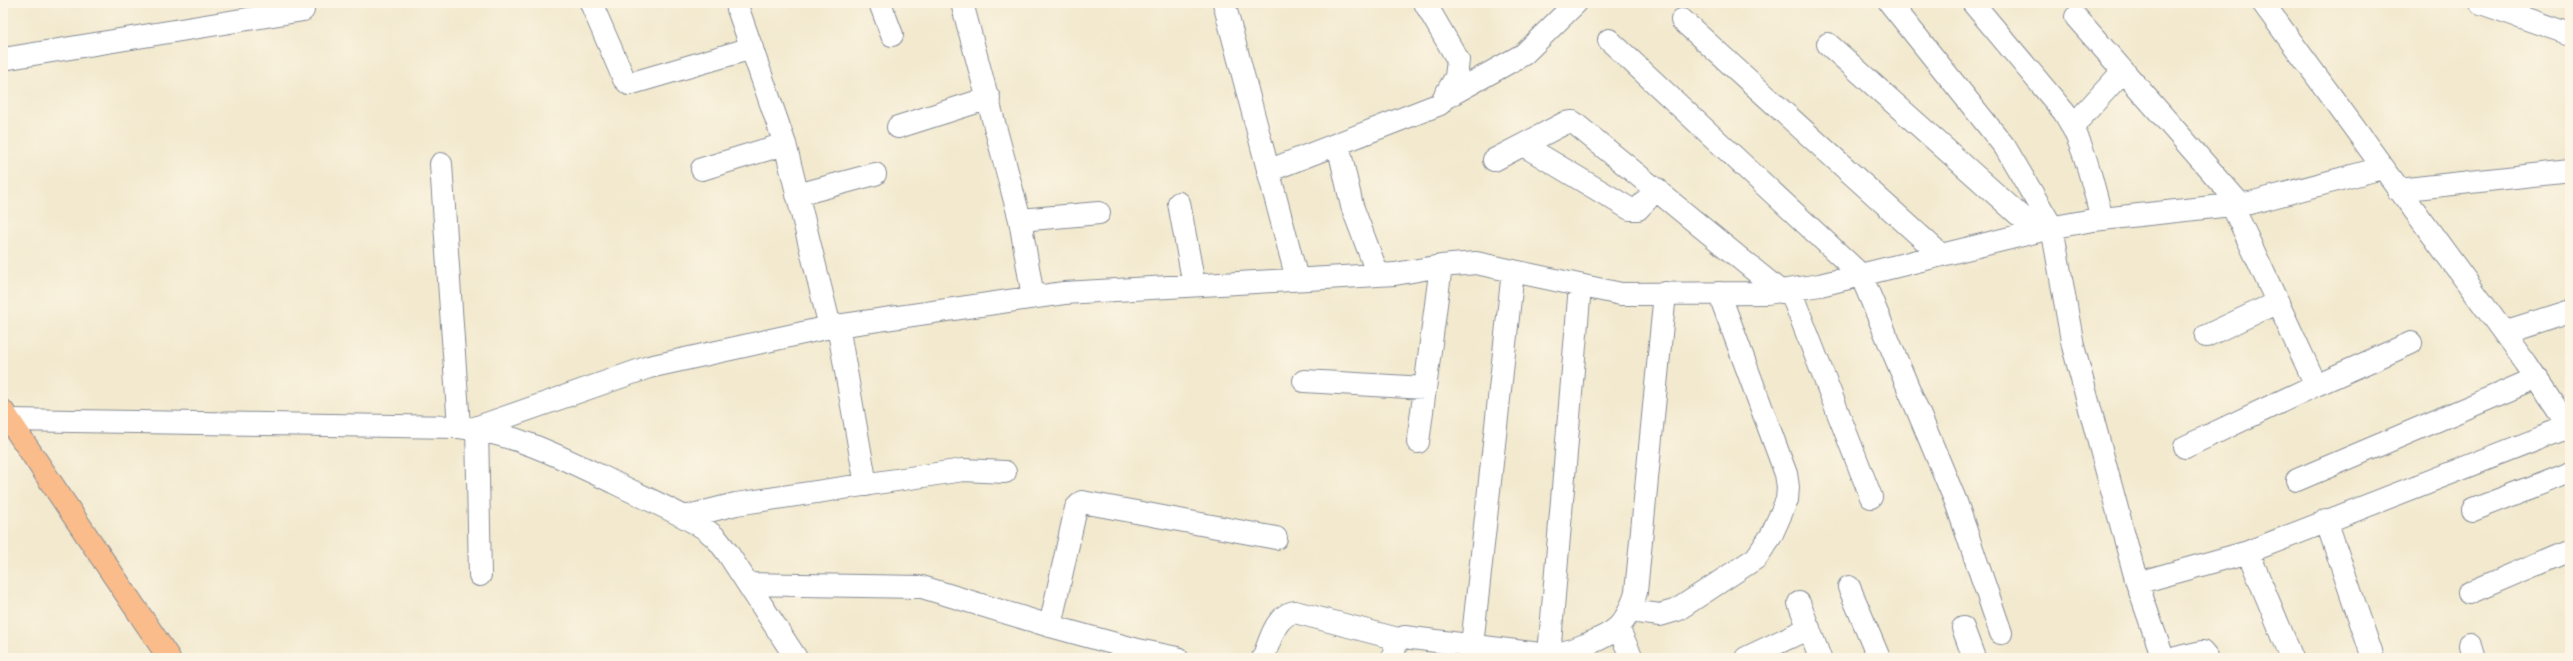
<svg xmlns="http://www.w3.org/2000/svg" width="2573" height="661" font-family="'Playpen Sans',sans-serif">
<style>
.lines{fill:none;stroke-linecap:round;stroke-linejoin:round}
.minor-casing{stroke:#868c96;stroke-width:24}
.major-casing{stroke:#868c96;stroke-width:24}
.minor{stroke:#fff;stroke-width:22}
.major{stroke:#f9bc8a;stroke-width:22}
</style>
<rect width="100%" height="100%" fill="#fcf5e5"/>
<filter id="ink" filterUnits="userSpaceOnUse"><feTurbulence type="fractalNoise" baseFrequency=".025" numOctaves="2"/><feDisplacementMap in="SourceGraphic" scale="8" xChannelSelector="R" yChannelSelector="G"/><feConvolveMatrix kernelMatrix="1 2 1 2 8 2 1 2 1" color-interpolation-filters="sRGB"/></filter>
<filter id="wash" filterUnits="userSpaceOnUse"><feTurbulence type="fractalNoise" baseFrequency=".012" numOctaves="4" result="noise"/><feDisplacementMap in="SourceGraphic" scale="16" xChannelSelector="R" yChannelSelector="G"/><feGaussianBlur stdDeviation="0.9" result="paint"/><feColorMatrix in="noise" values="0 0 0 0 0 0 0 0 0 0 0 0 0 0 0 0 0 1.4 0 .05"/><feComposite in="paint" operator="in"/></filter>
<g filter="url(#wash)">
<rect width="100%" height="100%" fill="#f2e9ce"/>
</g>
<g filter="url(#ink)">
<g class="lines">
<!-- minor casing -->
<g class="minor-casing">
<path id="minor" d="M591 3 624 79 629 84 752 48
M880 3 892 35
M962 3 1020 220 1033 297
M1224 3 1297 279
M1890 3 2005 147 2052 227 2073 346 2137 583 2163 658
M1973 3 2064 112C2085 145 2092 182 2102 219
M2263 3 2526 363 2570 429
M2481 3 2570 34
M738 9 785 144 830 327
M2076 17 2240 204
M1682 20 1941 255
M1609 40 1861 275 1956 502 2001 633
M1828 44 2037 231
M3 59 303 10
M1445 98 1524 54 1576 3
M2073 126 2123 71
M898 127 989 98
M1338 144 1352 206 1378 275
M1523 145 1630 209H1638L1657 189
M1494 160 1565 123 1573 122 1781 292
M441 164 459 427
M702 169 785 144
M1268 171 1440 104 1456 77 1458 60 1425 3
M2398 190 2570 171
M797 195 875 174
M1179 203 1194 285
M2232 205 2316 385
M1020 220 1099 213
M1790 290 1871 497
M838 326 866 485
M2504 332 2570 311
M2206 336 2278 302
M1304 381 1425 388
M10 420 459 427C516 433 565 459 615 483 645 498 676 511 704 528L716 538 727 552 796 658
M472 429 649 367 830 327 1064 293 1395 274 1441 266 1476 263 1621 294 1767 293 1820 285 2055 227 2093 220 2250 203 2382 168
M477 429 480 575
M1418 442 1441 266
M2185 447 2316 385 2411 343
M2297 480 2537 378
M2473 510 2570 472
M685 517 736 504 963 470 1005 472
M2326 520 2373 658
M2248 552 2292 658
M2137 583 2248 552 2569 427
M748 584 922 587 1050 626 1138 650 1177 658
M1849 587 1879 658
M2469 593 2570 550
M1799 603 1820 658
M1630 611 1660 615 1677 610 1756 558 1771 536 1787 500 1788 487 1786 474 1719 293
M1050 626 1076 508 1082 502 1276 538
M1618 628 1632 658
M1963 628 1974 658
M1472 645 1513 271
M2470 645 2474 658
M1549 655 1580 286
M1263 658C1270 642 1275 615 1295 612L1398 639
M1393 658 1396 642 1404 637 1549 655C1562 654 1573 650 1585 645 1616 633 1627 625 1636 592L1665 293
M1746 658 1809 628
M2176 658 2202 652 2207 658"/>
</g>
<!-- major casing -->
<g class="major-casing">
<path id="major" d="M3 411 169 658"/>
</g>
<!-- minor -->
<use href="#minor" class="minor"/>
<!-- major -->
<use href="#major" class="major"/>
</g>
</g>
<!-- margin -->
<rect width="2573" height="661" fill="none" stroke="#fcf5e5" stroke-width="16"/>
</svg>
